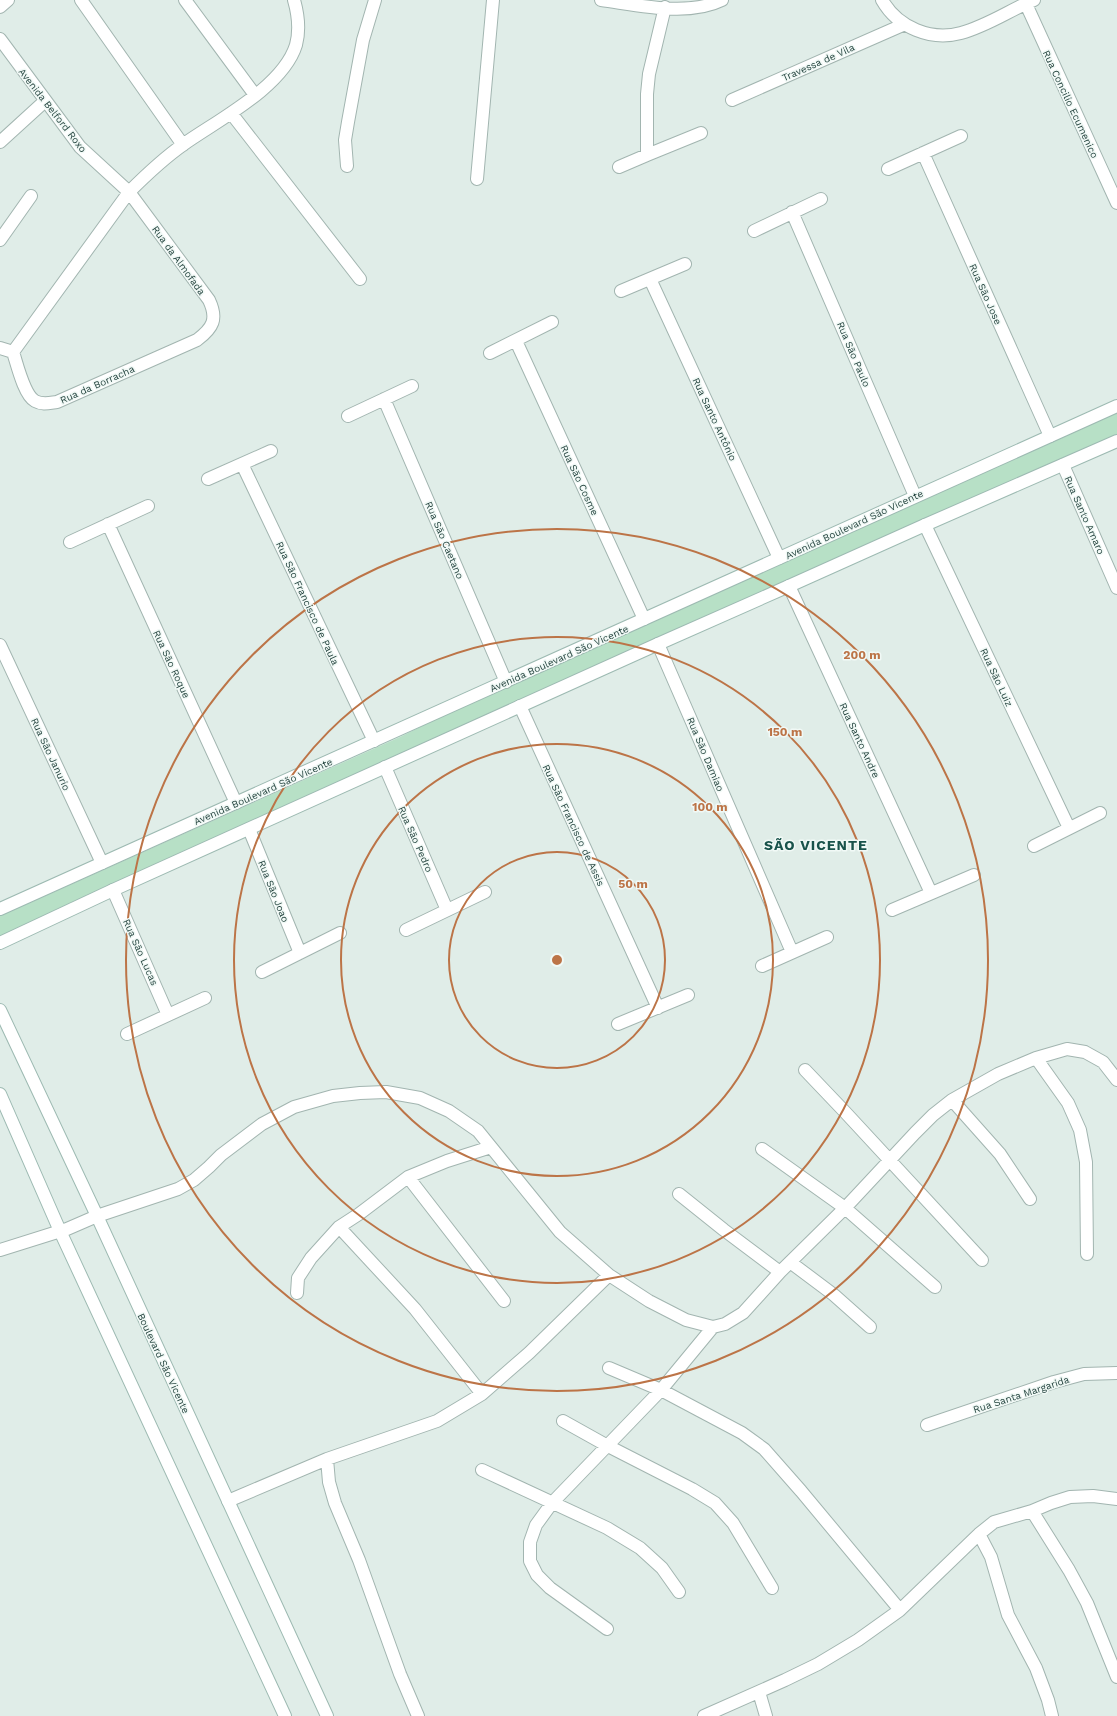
<svg xmlns="http://www.w3.org/2000/svg" width="1117" height="1716" font-family="'Work Sans',sans-serif">
<style>
.green{fill:#b7e0c6}
.lines{fill:none;stroke-linecap:round;stroke-linejoin:round}
.street-casing{stroke:#a2b5b0;stroke-width:14}
.secondary-casing{stroke:#9dbab2;stroke-width:14}
.street{stroke:#fff;stroke-width:12}
.secondary{stroke:#fff;stroke-width:12}
.ring{fill:none;stroke:#bc7447;stroke-width:2}
.labels{text-anchor:middle;stroke-width:3;stroke-linejoin:round;paint-order:stroke}
.street-label{font-size:10px;fill:#1f3f3a;stroke:#f1f9f6}
.district-label{font-size:14px;font-weight:bold;letter-spacing:1px;fill:#19534b;stroke:#f1f9f6}
.centre{fill:#bc7447;stroke:#f1f9f6;stroke-width:2}
.ring-label{font-size:12px;text-anchor:middle;font-weight:bold;fill:#bc7447;stroke:#f1f9f6;stroke-width:3;stroke-linejoin:round;paint-order:stroke}
</style>
<rect width="100%" height="100%" fill="#e0ede8"/>
<!-- green -->
<path class="green" d="M1117 407V438L0 938V916L400 737 509 683Z"/>
<g class="lines">
<!-- street casing -->
<g class="street-casing">
<path id="street" d="M81 0 183 145
M185 0 255 95
M601 0C638 5 688 17 722 0
M882 0C898 28 931 41 961 33 987 26 1010 10 1034 0
M1026 4 1117 203
M0 7 8 0
M0 39 80 147 129 192 209 300C218 319 213 328 197 340L57 402C49 403 42 405 35 401 24 395 17 364 13 352
M732 100 905 24
M231 113 360 279
M0 142 45 101
M923 153 1050 436
M647 155 701 133
M347 166 345 140 348 122 363 40 375 0
M619 167 647 155V94L649 74 665 7
M888 169 961 136
M477 179 493 0
M792 212 915 496
M754 231 821 199
M0 240 31 196
M650 279 779 558
M621 291 685 264
M516 341 644 619
M0 348 13 352
M13 352 129 192C146 175 164 158 184 144 218 120 283 87 296 45 300 30 298 14 294 0
M490 353 552 322
M384 399 506 682
M348 416 412 386
M242 464 374 741
M1063 465 1117 588
M208 479 271 451
M108 524 236 803
M925 525 1069 828
M70 542 148 506
M789 586 931 893
M658 644 792 952
M0 645 102 863
M520 706 658 1008
M385 767 447 910
M249 829 300 953
M1034 846 1100 813
M113 890 168 1015
M892 910 974 875
M406 930 485 892
M762 966 827 937
M262 972 340 933
M618 1024 688 995
M127 1034 205 998
M1036 1058 1068 1103 1080 1130 1086 1162 1087 1254
M805 1070 845 1112 982 1260
M952 1100 1000 1154 1030 1199
M762 1149 845 1208 935 1287
M408 1177 504 1301
M679 1194 724 1230 780 1272
M0 1250 67 1229 97 1216 178 1189 194 1180 209 1167 221 1155 262 1124 294 1107 333 1096 360 1093 386 1092 420 1098 449 1111 478 1131 560 1232 609 1275 649 1301 686 1320 713 1327 725 1324 743 1313 780 1272 845 1208 915 1133 933 1115 952 1100 998 1074 1036 1058 1067 1049 1085 1052 1103 1062 1117 1080
M790 1262 834 1295 870 1327
M297 1293 298 1278 311 1258 339 1227
M609 1368 661 1390 742 1433 764 1449 801 1491 900 1610
M482 1394 415 1309 339 1227 359 1214 408 1177 447 1161 491 1147
M563 1421 606 1445 692 1489 715 1503 733 1523 772 1588
M927 1425 1054 1382 1084 1374 1117 1373
M327 1459 329 1482 335 1503 359 1560 400 1674 418 1716
M482 1470 607 1528 640 1548 662 1568 679 1592
M228 1501 327 1459 437 1421 482 1394 529 1353 609 1275
M1032 1511 1069 1570 1087 1603 1117 1677
M979 1534 991 1557 1008 1615 1036 1668 1048 1700 1052 1716
M607 1629 550 1588 537 1575 530 1561V1542L536 1525 552 1503 661 1390 713 1327
M759 1692 766 1716
M704 1716 785 1680 818 1664 858 1640 900 1610 979 1534 994 1522 1032 1511 1051 1503 1070 1497 1093 1496 1117 1499"/>
</g>
<!-- secondary casing -->
<g class="secondary-casing">
<path id="secondary" d="M0 909 1117 406
M0 943 113 890 658 644 789 586 925 525 1117 441
M0 1010 97 1216 327 1716
M0 1094 60 1231 285 1716"/>
</g>
<!-- street -->
<use href="#street" class="street"/>
<!-- secondary -->
<use href="#secondary" class="secondary"/>
</g>
<!-- distance rings -->
<g class="ring">
<circle cx="557" cy="960" r="108"/>
<circle cx="557" cy="960" r="216"/>
<circle cx="557" cy="960" r="323"/>
<circle cx="557" cy="960" r="431"/>
</g>
<g class="labels">
<!-- street labels -->
<g class="street-label">
<text transform="translate(818 62) rotate(-24)" y="4">Travessa de Vila</text>
<text transform="translate(1071 104) rotate(65)" y="4">Rua Concilio Ecumenico</text>
<text transform="translate(53 110) rotate(52)" y="4">Avenida Belford Roxo</text>
<text transform="translate(179 260) rotate(54)" y="4">Rua da Almofada</text>
<text transform="translate(986 294) rotate(66)" y="4">Rua Sāo Jose</text>
<text transform="translate(854 354) rotate(67)" y="4">Rua Sāo Paulo</text>
<text transform="translate(97 384) rotate(-24)" y="4">Rua da Borracha</text>
<text transform="translate(715 419) rotate(65)" y="4">Rua Santo Antônio</text>
<text transform="translate(580 480) rotate(65)" y="4">Rua Sāo Cosme</text>
<text transform="translate(1085 515) rotate(66)" y="4">Rua Santo Amaro</text>
<text transform="translate(854 524) rotate(-25)" y="4">Avenida Boulevard São Vicente</text>
<text transform="translate(445 540) rotate(67)" y="4">Rua Sāo Caetano</text>
<text transform="translate(308 603) rotate(65)" y="4">Rua Sāo Francisco de Paula</text>
<text transform="translate(559 658) rotate(-24)" y="4">Avenida Boulevard São Vicente</text>
<text transform="translate(172 664) rotate(65)" y="4">Rua Sāo Roque</text>
<text transform="translate(997 677) rotate(65)" y="4">Rua Sāo Luiz</text>
<text transform="translate(860 740) rotate(65)" y="4">Rua Santo Andre</text>
<text transform="translate(51 754) rotate(65)" y="4">Rua Sāo Janurio</text>
<text transform="translate(706 754) rotate(67)" y="4">Rua Sāo Damiao</text>
<text transform="translate(263 791) rotate(-24)" y="4">Avenida Boulevard São Vicente</text>
<text transform="translate(574 825) rotate(65)" y="4">Rua Sāo Francisco de Assis</text>
<text transform="translate(416 839) rotate(66)" y="4">Rua Sāo Pedro</text>
<text transform="translate(274 891) rotate(68)" y="4">Rua Sāo Joao</text>
<text transform="translate(141 952) rotate(66)" y="4">Rua Sāo Lucas</text>
<text transform="translate(164 1363) rotate(65)" y="4">Boulevard São Vicente</text>
<text transform="translate(1021 1394) rotate(-18)" y="4">Rua Santa Margarida</text>
</g>
<!-- district labels -->
<g class="district-label">
<text x="816" y="850">SÃO VICENTE</text>
</g>
</g>
<circle cx="557" cy="960" r="6" class="centre"/>
<g class="ring-label">
<text x="862" y="659">200 m</text>
<text x="785" y="736">150 m</text>
<text x="710" y="811">100 m</text>
<text x="633" y="888">50 m</text>
</g>
</svg>
